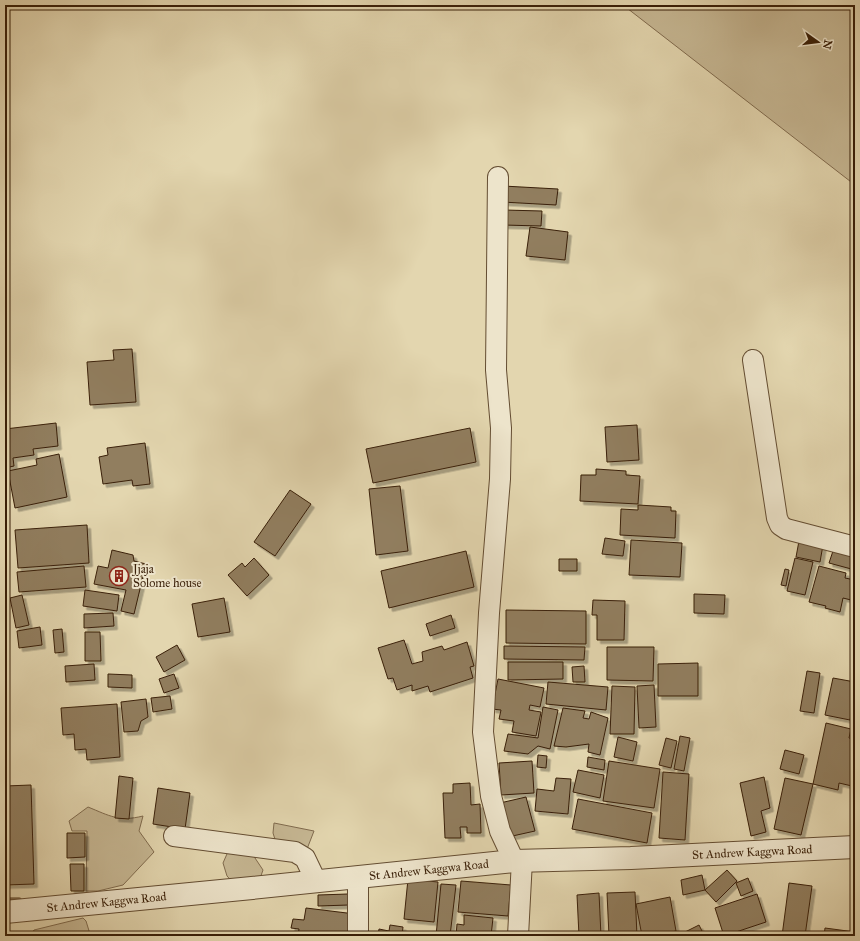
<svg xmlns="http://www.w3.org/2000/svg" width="860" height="941" font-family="'IM FELL Great Primer',serif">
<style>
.green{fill:#c6b793;stroke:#806b4e}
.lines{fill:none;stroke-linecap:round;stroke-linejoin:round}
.stream{stroke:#7c684a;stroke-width:5.5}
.building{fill:#917e5f;stroke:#391f08;filter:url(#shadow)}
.minor-casing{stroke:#644d32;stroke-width:22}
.tertiary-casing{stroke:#644d32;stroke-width:24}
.minor{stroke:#ede4cb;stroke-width:20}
.tertiary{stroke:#ede4cb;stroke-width:22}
.labels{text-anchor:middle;stroke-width:4;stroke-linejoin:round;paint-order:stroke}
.poi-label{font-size:12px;fill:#391f08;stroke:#ede4cb;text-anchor:start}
.street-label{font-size:12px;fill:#391f08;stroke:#ede4cb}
</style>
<defs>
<filter id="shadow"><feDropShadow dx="3.5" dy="3.5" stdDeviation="0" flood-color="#0004"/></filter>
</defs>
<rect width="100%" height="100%" fill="#e3d6af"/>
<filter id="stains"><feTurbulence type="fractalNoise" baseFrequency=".005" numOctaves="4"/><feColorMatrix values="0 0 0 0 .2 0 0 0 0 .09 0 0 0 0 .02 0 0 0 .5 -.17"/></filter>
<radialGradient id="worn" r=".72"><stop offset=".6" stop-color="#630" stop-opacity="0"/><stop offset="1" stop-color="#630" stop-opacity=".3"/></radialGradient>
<!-- green -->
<path class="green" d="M623 5H855V185Z
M88 807C110 816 119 822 143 816L139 831 154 852 123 885 98 891H86L87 831H72L69 821Z
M274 823 314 831 307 849H278L273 833Z
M230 847 249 849 263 870 257 887 239 889 227 876 223 863Z
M83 918 86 921 90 934 87 936H30L34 930Z"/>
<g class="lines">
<!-- stream -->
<path class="stream" d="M5 900H19"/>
</g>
<!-- building -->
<path class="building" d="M503 186 558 189 556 205 502 202Z
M504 210 542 211 541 226 503 225Z
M530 227 568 232 565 260 526 256Z
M132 349 136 402 90 405 87 362 114 360 113 350Z
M56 423 58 446 33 449 34 455 13 458 14 466 5 468V429Z
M637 425 639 460 607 462 605 427Z
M470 428 476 462 373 483 366 449Z
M145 443 150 484 133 486 132 480 103 484 99 457 108 455 107 448Z
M59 454 67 497 15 508 8 471 37 465 36 459Z
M596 469 626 471V475L640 476 638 504 580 501 581 475H596Z
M400 486 408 551 376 555 369 489Z
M290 490 311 504 275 556 254 542Z
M638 505 671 507V511H676L675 538 620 535 621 509 638 510Z
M87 525 89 563 18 568 15 530Z
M605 538 625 541 623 556 602 554Z
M631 540 682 543 680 577 629 575Z
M799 541 823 545 820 562 796 557Z
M834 548 855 554V570L829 563Z
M112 550 133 555 134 561 146 564 134 614 121 611 126 590 94 584 98 566 108 568Z
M466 551 474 587 389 608 381 571Z
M254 558 269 575 247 596 228 575 242 563 245 567Z
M795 558 813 562 805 595 787 591Z
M559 559H577V571H559Z
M84 566 86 587 19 592 17 572Z
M819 566 846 573 845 578 855 580V601L843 598 840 612 825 608 826 606 809 602Z
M785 569 789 570 786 586 781 585Z
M85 590 119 595 117 611 83 606Z
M694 594 725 595 724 614 694 613Z
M22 595 29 625 16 628 10 598Z
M224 598 230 632 198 637 192 604Z
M593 600 625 601 624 640H597V615H592Z
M506 610 586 611V644L506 643Z
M113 613 114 626 84 628V614Z
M451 615 455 628 430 636 426 624Z
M40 627 42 645 19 648 17 631Z
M62 629 64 652 55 653 53 630Z
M85 632H100L101 661H85Z
M404 640 412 664 423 661 422 652 442 646 444 650 467 642 474 666 470 667 473 678 430 692 428 686 412 691V685L397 690 393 678 388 679 378 648Z
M177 645 185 660 164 672 156 657Z
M504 646 585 647 584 660 504 659Z
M607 647H654L653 681 607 680Z
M508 662H563V679L508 680Z
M698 663V696H658V664Z
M94 664 95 680 66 682 65 666Z
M584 666 585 682H573L572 667Z
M807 671 820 673 814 713 800 711Z
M108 674 132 675V688L108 687Z
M174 674 179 688 164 693 159 679Z
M833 678 855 682V694L850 720 825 715Z
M498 679 544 688 540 707 530 705 529 710 541 712 536 736 512 732 514 721 499 719 501 710 492 709Z
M548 682 608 687 606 710 546 704Z
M654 685 656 727 639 728 637 686Z
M612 686 635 687 634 734H610Z
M170 696 172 709 153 712 151 698Z
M146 699 148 717 141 721 138 731 124 732 121 702Z
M117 704 120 757 87 760 86 749 75 750 74 734 63 735 61 708Z
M543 707 558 710 550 749 538 746 528 754 504 751 508 734 538 738Z
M563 708 585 711 583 718 589 719 591 712 608 718 600 755 588 752 589 744 566 747 554 746Z
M826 723 851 729 849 738 855 740V774L852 786 839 783 838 790 813 784Z
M680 736 690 738 684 771 674 769Z
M618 737 637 742 633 761 614 757Z
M666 738 677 741 671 768 659 765Z
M785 750 804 755 799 774 780 769Z
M538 755 547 756 546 768 537 767Z
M588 757 605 760 604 770 587 767Z
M532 761 534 793 501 795 499 763Z
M609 761 660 769 654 808 603 801Z
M578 770 604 775 600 798 573 792Z
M663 772 689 774 685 840 659 838Z
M119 776 133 778 129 819 115 818Z
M764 777 770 808 761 811 766 832 751 836 740 783Z
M556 778 571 779 568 814 535 811 537 789 554 791Z
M785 778 813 784 801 835 774 829Z
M470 783 471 805 480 804 481 833H467V827H460L461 838H445L443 793H453V784Z
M31 785 34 884 5 885V786Z
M158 788 190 793 185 829 153 824Z
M526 797 535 831 508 837 500 803Z
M578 799 652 813 647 843 572 829Z
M67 833H85V857L67 858Z
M70 864H84V891H71Z
M727 870 737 881 716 902 705 890Z
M702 875 705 890 683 895 681 880Z
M748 878 753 891 741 896 736 883Z
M408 879 438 882 434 922 404 919Z
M461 881 511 885 508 916 458 912Z
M789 883 812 886 805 936H782Z
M441 884 456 885 450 936H436Z
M635 892 637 936H609L607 893Z
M599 893 601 936H579L577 895Z
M348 894 349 905 318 906V895Z
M757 894 766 922 724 936 715 908Z
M670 897 676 931 650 936H642L636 904Z
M306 908 355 914 352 936H298L299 929 291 928 293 919 304 920Z
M464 915 493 918 491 936H456L457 924 464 925Z
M390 925 403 927 402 936H378L379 929 389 931Z
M699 925 704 935 708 933 709 936H677Z
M825 928 855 932V936H824Z"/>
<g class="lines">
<!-- minor casing -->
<g class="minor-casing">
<path id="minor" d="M498 177 496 370 501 428 500 479 489 613 483 732 491 796 500 831 514 861
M753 360 777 518 780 525 786 529 855 547
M174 836 295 852 305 858 316 881
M358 936V877
M518 936 522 860"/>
</g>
<!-- tertiary casing -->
<g class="tertiary-casing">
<g id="tertiary">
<path id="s1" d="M5 912 252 888 514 861 631 858 855 847"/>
</g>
</g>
<!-- minor -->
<use href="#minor" class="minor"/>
<!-- tertiary -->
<use href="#tertiary" class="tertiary"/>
</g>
<!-- icons -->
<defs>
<g id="building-ring" transform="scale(1)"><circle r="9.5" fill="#ede4cb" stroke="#8f2418" stroke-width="1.5"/><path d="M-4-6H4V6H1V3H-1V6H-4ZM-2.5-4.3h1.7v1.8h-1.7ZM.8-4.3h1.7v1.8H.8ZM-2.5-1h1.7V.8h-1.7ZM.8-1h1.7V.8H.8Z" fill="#8f2418"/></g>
</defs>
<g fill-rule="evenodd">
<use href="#building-ring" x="119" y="576"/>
</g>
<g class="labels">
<!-- poi labels -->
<g class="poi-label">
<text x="133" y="573">Jjaja<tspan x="133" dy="14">Solome house</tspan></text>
</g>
<!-- street labels -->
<g class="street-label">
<text dy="4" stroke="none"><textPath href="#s1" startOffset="750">St Andrew Kaggwa Road</textPath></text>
<text dy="4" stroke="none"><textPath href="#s1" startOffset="426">St Andrew Kaggwa Road</textPath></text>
<text dy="4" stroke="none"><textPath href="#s1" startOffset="102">St Andrew Kaggwa Road</textPath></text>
</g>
</g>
<!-- margin -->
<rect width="860" height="941" fill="none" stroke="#e3d6af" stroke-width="20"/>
<rect x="6" y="6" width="848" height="929" fill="none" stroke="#391f08" stroke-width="2"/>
<rect x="10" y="10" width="840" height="921" fill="none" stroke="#391f08"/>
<!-- north arrow -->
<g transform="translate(818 42) rotate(104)" stroke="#ede4cb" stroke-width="3" paint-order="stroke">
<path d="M0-3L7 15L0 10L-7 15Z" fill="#391f08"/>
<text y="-6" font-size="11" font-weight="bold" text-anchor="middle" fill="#391f08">N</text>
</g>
<rect width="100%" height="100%" filter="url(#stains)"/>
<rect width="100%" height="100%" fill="url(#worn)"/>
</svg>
